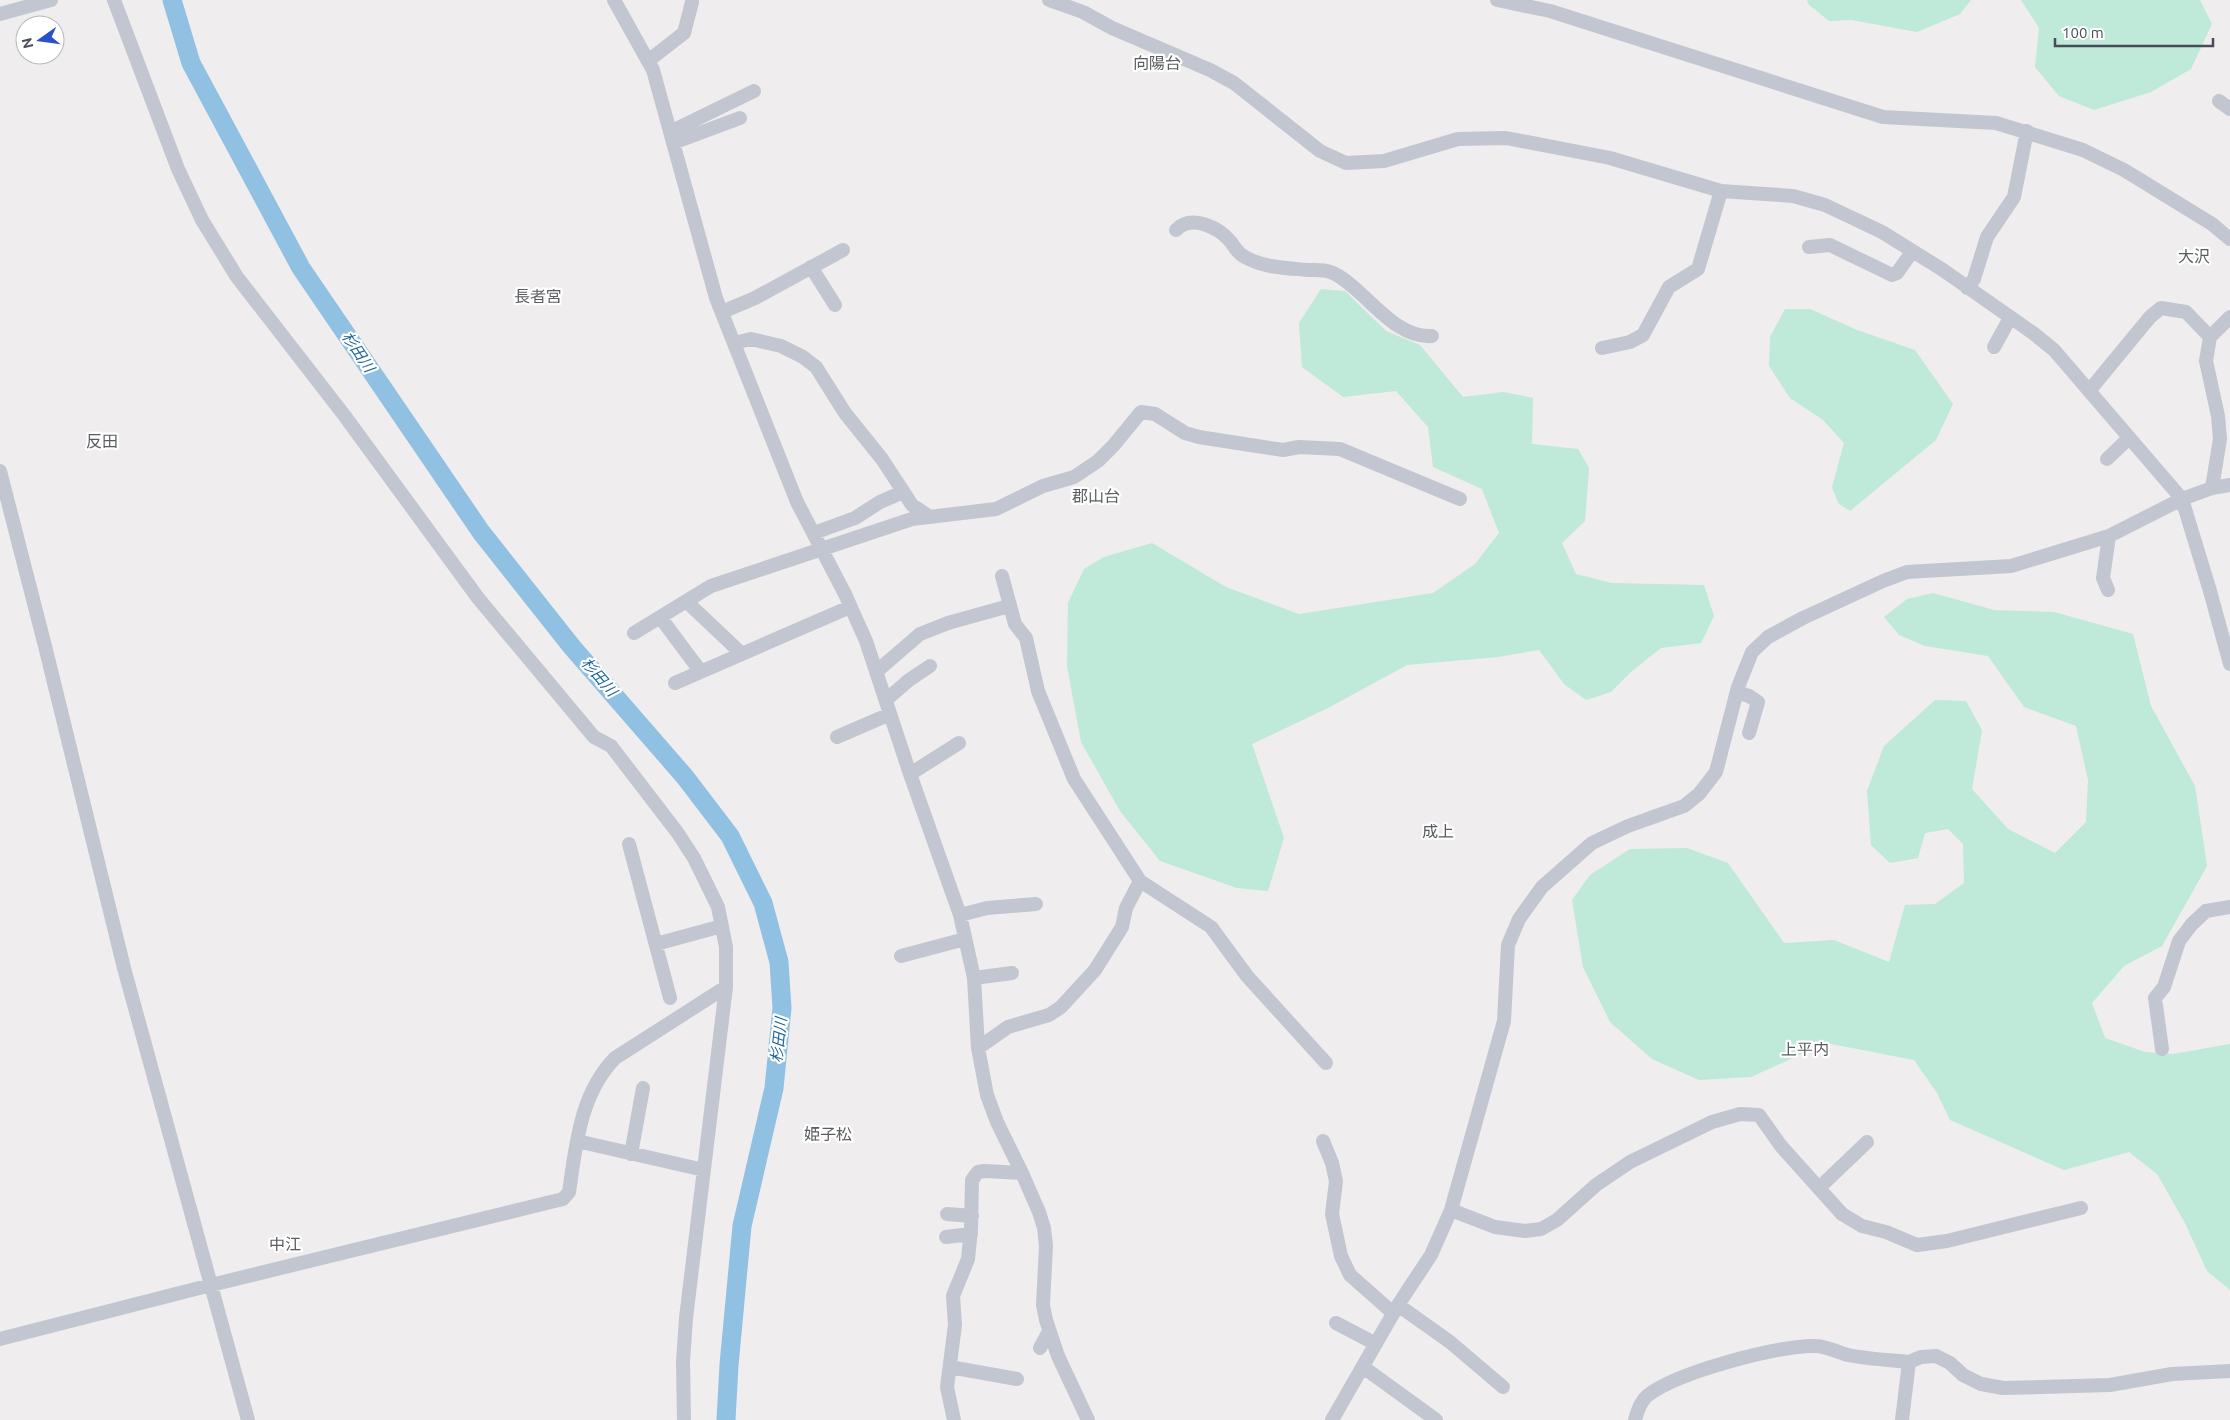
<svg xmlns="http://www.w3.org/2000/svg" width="2230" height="1420" font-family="Ubuntu,'Noto Sans JP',sans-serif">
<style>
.green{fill:#bfe9d8}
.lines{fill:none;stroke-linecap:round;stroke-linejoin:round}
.river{stroke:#90c0e2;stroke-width:19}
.minor{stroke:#c1c6d1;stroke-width:14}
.labels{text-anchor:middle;stroke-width:4.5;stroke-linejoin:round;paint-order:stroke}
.water-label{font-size:15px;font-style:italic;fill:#1a6498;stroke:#fff}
.quarter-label{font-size:16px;fill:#5a5c61;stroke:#fff}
</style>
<rect width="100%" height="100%" fill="#efeded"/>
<!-- green -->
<path class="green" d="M1807 0H1971L1960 14 1917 32 1852 20 1829 21 1808 4Z
M2021 0H2200L2212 24 2191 69 2151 92 2094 110 2059 96 2035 67 2039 28Z
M1321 289 1345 291 1386 331 1420 345 1463 397 1503 392 1533 398 1532 444 1578 449 1589 468 1585 521 1562 543 1576 574 1612 583 1704 585 1714 616 1701 643 1661 648 1632 671 1611 692 1586 700 1564 684 1539 650 1498 657 1407 665 1328 708 1252 744 1284 838 1268 891 1237 888 1160 861 1120 811 1081 742 1067 666 1068 603 1084 569 1104 557 1152 543 1226 587 1299 614 1433 593 1475 564 1499 533 1482 489 1433 467 1428 427 1396 391 1343 397 1302 367 1299 323Z
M1785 309H1810L1857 330 1915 350 1953 404 1936 440 1850 511 1838 503 1832 487 1844 443 1823 420 1790 398 1769 366 1770 337Z
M1933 593 1994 610 2054 612 2133 634 2151 706 2195 786 2207 866 2162 946 2124 966 2092 1003 2105 1038 2145 1052 2173 1054 2230 1044V1290L2207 1271 2185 1223 2157 1174 2129 1152 2064 1170 1950 1120 1937 1093 1914 1060 1826 1043 1751 1077 1699 1080 1652 1059 1610 1022 1583 967 1572 900 1590 875 1630 849 1687 848 1728 863 1784 943 1834 940 1889 962 1905 905 1935 904 1964 883 1963 844 1948 829 1925 833 1918 858 1890 863 1871 845 1867 791 1884 746 1935 700 1966 701 1982 730 1972 789 2008 829 2055 853 2086 822 2088 780 2076 726 2024 707 1988 656 1925 646 1899 635 1884 617 1907 599Z"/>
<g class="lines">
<!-- river -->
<path class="river" d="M172 0 191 63 301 268 481 532 572 647 685 777 730 836 763 903 779 962 782 1008 774 1088 742 1226 729 1365 726 1420"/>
<!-- minor -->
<path class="minor" d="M614 0 653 70 716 298 797 502 845 594 866 641 910 774 960 915 974 978 978 1048 987 1095 997 1122 1022 1173 1039 1212 1044 1228 1046 1246 1043 1305 1046 1320 1058 1356 1088 1420
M1049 0 1083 12 1112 28 1210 70 1234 83 1320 151 1346 163 1384 161 1458 139 1506 138 1610 158 1721 191 1793 196 1825 205 1882 232 1943 270 2033 333 2054 350 2182 499 2210 591 2230 664
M1497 0 1550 11 1883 117 1996 123 2083 150 2124 170 2212 224 2230 239
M0 14 51 0
M648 61 684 33 692 2
M2219 101 2230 109
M670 132 754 91
M673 143 740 118
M1176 230C1191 214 1218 227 1230 241 1235 247 1237 253 1245 257 1264 268 1287 268 1308 270 1317 270 1327 269 1335 274 1365 289 1393 339 1432 336
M1809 247 1830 245 1892 275 1897 273 1912 252
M811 267 835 305
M1967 288 1974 279 1987 237 2014 197 2027 131
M722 312 755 298 843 250
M734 343 751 339 781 346 803 357 816 367 845 413 882 459 912 505 930 517
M1994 347 2010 318
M1602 348 1630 342 1643 335 1669 287 1698 269 1721 191
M2089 391 2150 317 2161 308 2186 312 2210 337
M2107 459 2129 438
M0 471 45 646 124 968 248 1420
M2212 488 2230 485
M814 533 855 518 880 502 903 492
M1002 576 1015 624 1026 638 1038 691 1074 779 1140 881 1211 927 1247 976 1326 1063
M2108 590 2103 578 2109 536
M687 602 742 654
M660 617 701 672
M634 633 711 586 912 519 996 509 1043 486 1074 477 1098 461 1113 446 1141 412 1155 414 1185 433 1199 437 1283 450 1299 447 1340 449 1460 499
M876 672 920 634 948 623 1009 606
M675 683 850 607
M1737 692 1749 696 1758 702 1749 733
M886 700 909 680 930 666
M837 737 890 714
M910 774 959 743
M629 844 670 998
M960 915 987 908 1036 904
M656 944 722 926
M901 956 965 939
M974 978 1012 973
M978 1048 1008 1027 1049 1015 1061 1007 1095 970 1122 927 1126 908 1140 881
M2162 1049 2155 998 2164 987 2179 941 2192 924 2206 911 2230 907
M577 1141 704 1170
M1323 1141 1332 1163 1336 1181 1332 1214 1341 1256 1350 1275 1393 1313
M631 1154 643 1088
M1819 1188 1867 1142
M1451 1210 1495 1227 1525 1231 1541 1229 1557 1220 1596 1185 1630 1162 1712 1122 1740 1114 1759 1115 1781 1146 1842 1214 1862 1226 1886 1232 1917 1245 1947 1241 2081 1208
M947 1214 972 1216
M946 1237 971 1234
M1398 1305 1450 1342 1503 1387
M1336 1323 1376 1344
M0 1339 211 1285 563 1199 569 1192C576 1145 580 1094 615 1058L726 987V947L718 907 694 858 677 832 611 746 594 737 478 598 344 415 237 277 202 220 178 169 114 0
M1040 1348 1049 1331
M1909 1362 1921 1357 1936 1356 1950 1363 1963 1375 1981 1384 2003 1388 2110 1385 2172 1374 2230 1371
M950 1367 1017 1379
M1363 1367 1436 1420
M684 1420 683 1362 686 1318 726 987
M954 1420 947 1387 955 1325 953 1296 968 1259 971 1229 972 1180 978 1172 984 1171 1022 1173
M1332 1420 1398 1305 1431 1255 1451 1210 1504 1021 1508 945 1519 919 1542 887 1592 843 1628 826 1684 806 1699 794 1716 772 1738 687 1752 652 1768 637 1803 618 1883 581 1907 572 2011 566 2109 536 2182 499 2212 488 2220 439 2218 416 2206 361 2210 337 2230 317
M1635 1420C1637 1412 1640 1402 1647 1396 1675 1373 1778 1345 1815 1346 1826 1346 1837 1352 1848 1355 1868 1359 1889 1360 1909 1362L1902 1420"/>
</g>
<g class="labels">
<!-- water labels -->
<g class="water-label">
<text transform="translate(358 352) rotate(56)" y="5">杉田川</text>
<text transform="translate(599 677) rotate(49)" y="5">杉田川</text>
<text transform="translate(779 1040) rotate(-84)" y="5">杉田川</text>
</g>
<!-- quarter labels -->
<g class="quarter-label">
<text x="1157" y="69">向陽台</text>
<text x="2194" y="262">大沢</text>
<text x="538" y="302">長者宮</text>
<text x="102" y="447">反田</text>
<text x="1096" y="502">郡山台</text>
<text x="1438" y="837">成上</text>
<text x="1805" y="1055">上平内</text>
<text x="828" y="1140">姫子松</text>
<text x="285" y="1250">中江</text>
</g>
</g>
<!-- north arrow -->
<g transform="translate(40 40) rotate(256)"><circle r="24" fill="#ffffff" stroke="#b5b7bc"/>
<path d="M0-4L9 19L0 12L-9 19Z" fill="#2b50cb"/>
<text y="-8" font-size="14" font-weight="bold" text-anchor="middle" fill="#474c58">N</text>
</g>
<!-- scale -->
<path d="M2055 38v8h158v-8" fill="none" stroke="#474c58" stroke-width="2.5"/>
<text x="2062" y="38" font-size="15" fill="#474c58" stroke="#ffffff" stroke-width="4" paint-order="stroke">100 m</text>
</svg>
